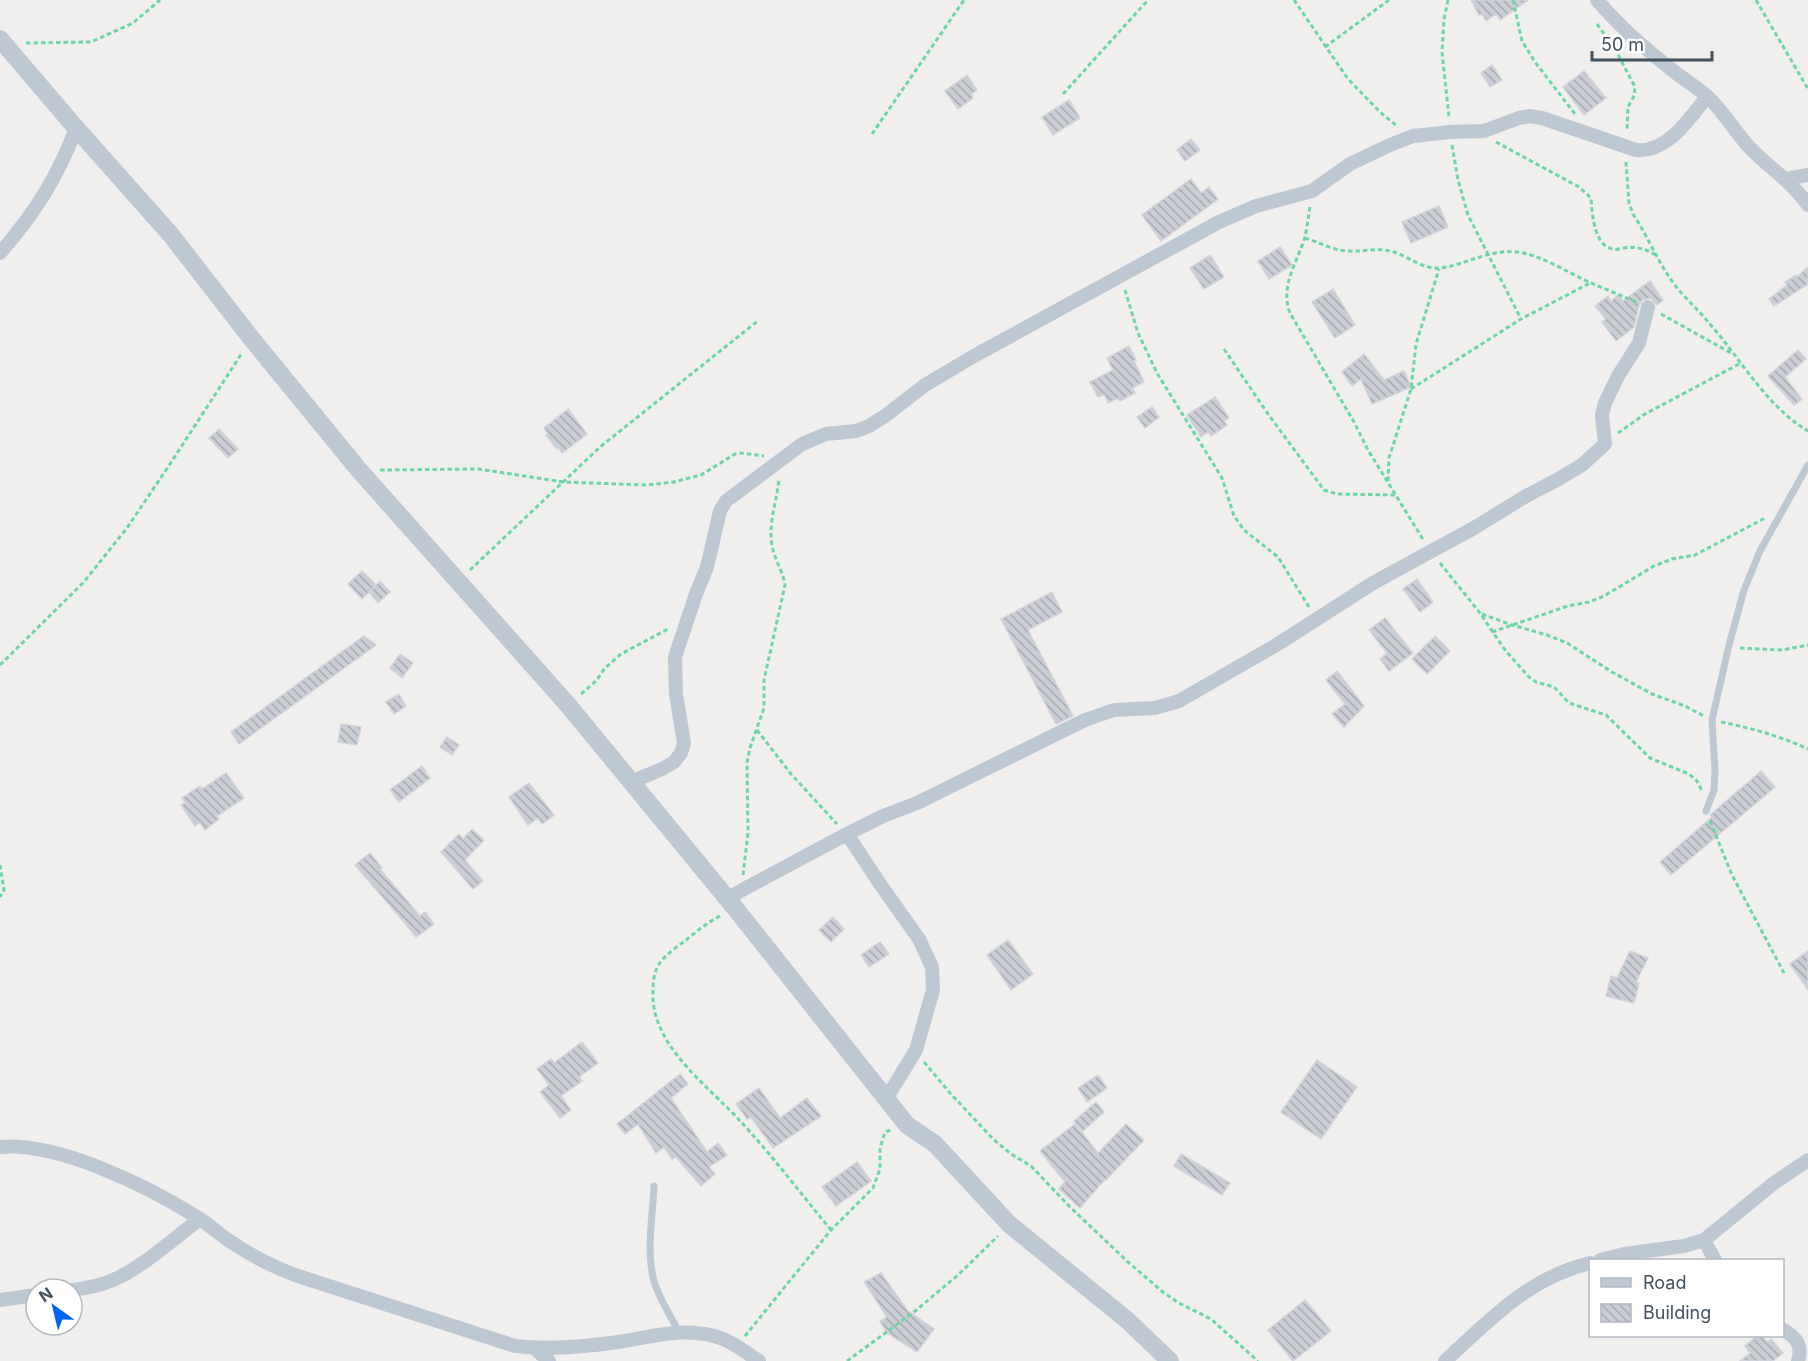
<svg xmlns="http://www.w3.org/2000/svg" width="1808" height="1361" font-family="Inter,sans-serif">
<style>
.building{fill:url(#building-back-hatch);stroke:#d2d4db;stroke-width:1.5}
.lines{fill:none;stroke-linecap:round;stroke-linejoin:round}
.path{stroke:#6cd6a6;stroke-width:3;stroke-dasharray:4.5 3;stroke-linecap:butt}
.service{stroke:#bdc8d2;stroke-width:7}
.minor{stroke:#bdc8d2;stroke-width:14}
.tertiary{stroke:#bdc8d2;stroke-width:18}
</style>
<defs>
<pattern id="building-back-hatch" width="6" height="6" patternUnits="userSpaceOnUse" patternTransform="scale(1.5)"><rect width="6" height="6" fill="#cacdd4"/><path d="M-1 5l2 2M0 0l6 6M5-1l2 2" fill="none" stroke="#a6a9af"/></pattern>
</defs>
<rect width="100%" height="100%" fill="#f1eeee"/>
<!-- building -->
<path class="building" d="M1471 0H1528L1500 20 1496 14 1486 21 1482 14 1479 15Z
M1492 65 1502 80 1490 87 1481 73Z
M1584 71 1606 98 1584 115 1563 87Z
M967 75 977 90 971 94 973 98 958 109 945 91Z
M1069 100 1080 118 1053 135 1042 117Z
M1191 139 1200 150 1185 161 1177 150Z
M1191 179 1201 193 1209 187 1218 199 1161 241 1142 215Z
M1439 206 1448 227 1411 243 1402 222Z
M1280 247 1292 265 1269 279 1258 261Z
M1210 255 1224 277 1204 289 1190 268Z
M1808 267V284L1774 306 1769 299 1787 285 1785 282 1796 275 1797 277Z
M1650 281 1663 300 1657 305 1651 298 1642 300 1639 305 1634 327 1616 341 1602 322 1606 319 1595 306 1608 296 1611 301 1618 295 1623 301Z
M1333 289 1355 325 1335 338 1312 302Z
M1129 346 1136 360 1134 361 1144 382 1132 388 1135 393 1120 401 1118 398 1108 403 1104 394 1098 397 1090 382 1113 370 1107 358Z
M1798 350 1806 359 1785 377 1802 399 1794 405 1768 376Z
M1364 354 1384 380 1404 371 1411 387 1372 404 1361 379 1352 386 1342 372Z
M1215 397 1229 418 1224 421 1227 425 1211 436 1208 432 1201 437 1187 415Z
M1152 407 1159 417 1145 428 1137 417Z
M568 409 587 434 562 453 558 447 556 448 546 435 548 434 544 428Z
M219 429 238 449 228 458 209 438Z
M362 571 376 585 362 599 348 584Z
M1417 579 1433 602 1420 612 1403 589Z
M380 581 390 592 378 603 369 592Z
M1052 592 1062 612 1028 630 1073 716 1056 724 1001 619Z
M1385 618 1413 653 1389 671 1380 659 1387 653 1369 630Z
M364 636 376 645 239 744 231 732Z
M1435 636 1450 651 1427 674 1412 659Z
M400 654 413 663 402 678 390 668Z
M1337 671 1364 706 1344 727 1332 714 1345 704 1326 680Z
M399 694 406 706 394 714 386 702Z
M341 724 361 727 357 745 338 742Z
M447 737 459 745 452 755 440 747Z
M422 766 430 778 399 802 390 790Z
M1761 771 1775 787 1671 875 1660 862 1712 817 1710 815Z
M226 773 244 798 217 816 219 819 205 830 200 822 195 826 181 805 185 803 182 798 200 786 202 789Z
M529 783 554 815 542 824 538 818 528 825 509 797Z
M472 829 484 840 465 860 483 881 473 889 441 852 459 834 463 839Z
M370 853 382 868 380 869 420 916 425 912 434 924 416 937 404 922 355 865Z
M833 917 844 929 831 942 819 930Z
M1008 940 1033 974 1011 990 987 955Z
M880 942 889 954 869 967 861 955Z
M1630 951 1648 958 1636 982 1639 983 1634 1003 1606 996 1611 976 1617 978Z
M1808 951V990L1790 964Z
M582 1042 598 1063 579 1077 582 1081 561 1096 571 1110 560 1118 540 1092 549 1085 537 1069 551 1059 554 1063Z
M1317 1060 1357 1087 1321 1139 1281 1112Z
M680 1074 688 1084 671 1098 707 1152 718 1143 727 1155 709 1167 715 1174 701 1186 676 1157 672 1159 664 1147 656 1153 638 1124 625 1134 617 1124Z
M1098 1075 1107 1088 1087 1102 1078 1088Z
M759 1088 780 1118 807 1098 821 1116 773 1148 751 1117 747 1119 736 1104Z
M1096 1102 1104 1112 1083 1131 1074 1121Z
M1075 1124 1098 1153 1126 1124 1144 1140 1106 1180 1105 1179 1080 1208 1059 1189 1065 1182 1040 1151Z
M1181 1154 1230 1183 1222 1195 1174 1166Z
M857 1162 871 1181 836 1206 822 1187Z
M881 1273 908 1311 934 1329 917 1352 887 1333 880 1321 887 1317 864 1282Z
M1305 1300 1331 1331 1293 1361 1268 1330Z
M1758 1335H1761L1767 1342 1771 1339 1783 1353 1773 1361H1740L1750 1353 1745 1346Z"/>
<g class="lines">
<!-- path -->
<path class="path" d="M1294 0 1348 79 1380 112 1398 127
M1448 0 1444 19 1442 52 1449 117
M1513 0 1522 41 1535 62 1575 114
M1756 0 1808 89
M1597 24 1615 49 1634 85 1635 94 1628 107 1627 131
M26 43 91 42 133 23 160 0
M1325 47 1389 0
M1063 94 1148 0
M872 134 964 0
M1496 142 1579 187 1591 198C1592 213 1594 249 1615 249 1618 250 1621 248 1624 248 1637 246 1645 249 1656 255
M1452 145 1458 180 1468 215 1521 319
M1626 162 1629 203 1633 214C1647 235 1657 260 1672 281 1683 297 1697 308 1709 323 1741 359 1766 406 1808 431
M1310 207C1308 218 1307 230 1304 240 1296 264 1280 287 1290 313L1354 422 1368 450 1424 541
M1305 238C1319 242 1334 251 1349 251 1365 252 1378 247 1394 252 1409 257 1424 270 1441 268 1468 264 1489 249 1517 252 1539 254 1569 273 1589 282 1605 289 1620 295 1636 302
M1125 290 1138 333 1157 373 1222 478 1234 516 1244 530 1278 557 1309 607
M1661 314 1731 353
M1224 349 1268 414 1324 490 1337 494 1396 495
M1411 389 1521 319 1590 283
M1618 433 1645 414 1741 363
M380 470 478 469 564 482 647 485 674 482 701 475 735 454 741 453 764 456
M1388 481 1389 458 1411 389 1416 344 1439 269
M1440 563 1480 613 1505 650 1529 677 1536 682 1554 687 1569 703 1606 715 1650 758 1689 774 1697 781 1702 791
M470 570 600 447 759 320
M1482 614 1512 625 1547 635 1567 643 1612 672 1652 694 1685 706 1704 716
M1492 632 1568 606 1589 602 1604 596 1654 566 1672 559 1695 555 1765 518
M1740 648 1782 650 1808 645
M0 665 83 583 127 528 170 464 242 353
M581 694 596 681 605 668 621 654 668 629
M1721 722C1751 728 1780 736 1808 749
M757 730 791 774 837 824
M1710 821 1732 875 1784 973
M0 865 4 890 0 897
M743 875 748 833 747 763 750 748 764 708V680L785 585C783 571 774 559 772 545 768 524 777 500 779 479
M720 916C708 922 697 931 686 940 677 947 666 954 659 964 654 972 653 982 653 991 650 1046 710 1087 743 1124 774 1158 802 1195 831 1230
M924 1062 950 1093 993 1139 1011 1154 1031 1166 1070 1207 1128 1262 1164 1293 1179 1303 1211 1319 1258 1361
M745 1336 831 1230 873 1188 880 1169V1148L885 1132 891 1130
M847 1361 914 1312 958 1275 998 1236"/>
<!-- service -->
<path class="service" d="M1706 811 1714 790 1715 770 1712 720 1729 645 1744 590 1760 551 1808 465
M654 1186C653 1214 647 1244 652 1272 655 1292 669 1313 679 1332"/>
<!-- minor -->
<path class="minor" d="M1597 0C1619 26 1644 48 1671 69 1683 79 1697 87 1708 97 1725 113 1736 134 1752 150 1771 169 1793 183 1808 205
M1785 179 1808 175
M0 253C34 214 58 177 76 128
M631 782 662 769 674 762 681 753 684 743 676 694 675 657 696 594 707 567 720 511 726 501 802 444 826 434 856 431 869 426 885 416 925 385 974 356 1219 222 1256 206 1312 191 1350 164 1390 145 1413 136 1450 132 1484 131 1519 118 1530 116 1542 118 1636 150C1668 153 1689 118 1707 97
M847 834 880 884 919 939 932 967 933 990 916 1050 886 1099
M727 899 744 889 847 834 883 816 917 803 1085 720 1114 710 1155 708 1179 701 1278 644 1373 583 1474 528 1526 496 1555 481 1582 465 1605 444 1602 415 1605 403 1618 376 1639 343 1648 307
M0 1147C59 1142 147 1186 197 1217 210 1225 221 1236 234 1244 254 1257 274 1267 295 1275L515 1346C550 1350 584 1347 618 1342 652 1337 689 1325 723 1339 736 1344 748 1354 759 1361
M1704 1240 1715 1260
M1600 1260 1624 1254 1684 1246 1704 1240 1774 1183 1808 1160
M72 1290C86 1288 100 1286 113 1280 142 1268 174 1238 200 1219
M0 1300 36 1295
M1782 1329C1796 1337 1803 1345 1798 1361
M534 1348 549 1361
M1445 1361C1491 1319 1528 1278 1590 1263"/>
<!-- tertiary -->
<path class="tertiary" d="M0 39 76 128 171 235 251 338 359 470 568 705 735 908 907 1125 935 1144 1009 1224 1127 1320 1170 1361"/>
</g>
<!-- legend -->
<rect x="1589" y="1259" width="195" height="78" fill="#ffffff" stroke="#b4b9bf" stroke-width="1.5"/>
<rect x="1601" y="1278" width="30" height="9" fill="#bdc8d2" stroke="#b4b9bf" stroke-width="1.5"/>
<text x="1643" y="1289" font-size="18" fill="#44515e">Road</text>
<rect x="1601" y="1304" width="30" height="18" fill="url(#building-back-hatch)" stroke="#b4b9bf" stroke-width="1.5"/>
<text x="1643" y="1319" font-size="18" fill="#44515e">Building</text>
<!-- north arrow -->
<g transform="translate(54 1307) rotate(326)"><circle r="28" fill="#ffffff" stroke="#b4b9bf" stroke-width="1.5"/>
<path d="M0-4.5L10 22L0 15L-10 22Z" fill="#0563f4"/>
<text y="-9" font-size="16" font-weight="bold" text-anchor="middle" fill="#44515e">N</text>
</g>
<!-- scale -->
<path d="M1592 51v9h120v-9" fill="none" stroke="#44515e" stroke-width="3"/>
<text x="1601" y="51" font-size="18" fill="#44515e" stroke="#ffffff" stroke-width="4.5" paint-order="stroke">50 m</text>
</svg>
